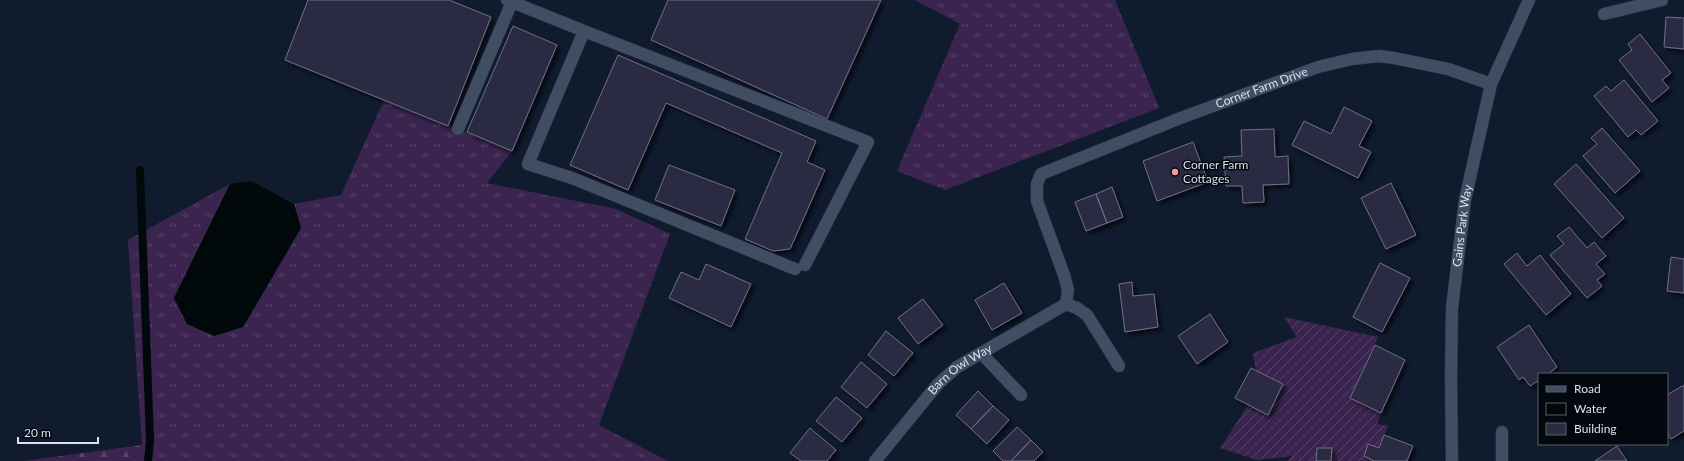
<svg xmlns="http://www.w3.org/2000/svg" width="1684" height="461" font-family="Lato,sans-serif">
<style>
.grass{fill:url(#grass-tufts)}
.forest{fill:url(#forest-firs)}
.garden{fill:url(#garden-furrows)}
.water{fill:#02090b}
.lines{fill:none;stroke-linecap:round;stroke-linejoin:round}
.stream{stroke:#02090b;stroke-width:8}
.building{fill:#2b2c42;stroke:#6e6f89;filter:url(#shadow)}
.service-casing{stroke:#313646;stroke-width:13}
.minor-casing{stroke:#313646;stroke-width:13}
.tertiary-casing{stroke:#313646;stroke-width:13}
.service{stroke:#404d63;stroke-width:12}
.minor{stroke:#404d63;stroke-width:12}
.tertiary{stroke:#404d63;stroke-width:12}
.poi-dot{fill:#f49aa0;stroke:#03070e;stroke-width:1.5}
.labels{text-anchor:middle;stroke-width:3;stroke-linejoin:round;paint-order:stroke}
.street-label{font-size:12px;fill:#d9e1ee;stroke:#03070e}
.poi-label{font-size:12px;fill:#d9e1ee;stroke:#03070e;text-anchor:start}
</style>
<defs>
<pattern id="grass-tufts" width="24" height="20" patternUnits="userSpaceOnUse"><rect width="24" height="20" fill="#3b2550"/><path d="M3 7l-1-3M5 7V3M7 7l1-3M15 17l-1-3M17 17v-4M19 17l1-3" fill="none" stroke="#57446a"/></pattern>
<pattern id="forest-firs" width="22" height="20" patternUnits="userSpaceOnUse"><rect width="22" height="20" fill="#3b2550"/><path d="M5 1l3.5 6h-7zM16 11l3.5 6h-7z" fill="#57446a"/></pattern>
<pattern id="garden-furrows" width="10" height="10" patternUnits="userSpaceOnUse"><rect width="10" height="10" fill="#3b2550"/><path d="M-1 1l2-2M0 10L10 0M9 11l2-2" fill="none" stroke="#57446a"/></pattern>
<filter id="shadow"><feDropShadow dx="3.5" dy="3.5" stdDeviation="2" flood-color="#0009"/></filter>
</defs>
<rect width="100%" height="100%" fill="#101c2e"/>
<!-- grass -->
<path class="grass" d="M915 0H1115L1159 108 945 190 897 171 960 24Z
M384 100C427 117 470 133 512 151L487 183 616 209 670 234 599 425 668 461H141L142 445 128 240 230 184 174 298 214 336 243 327 301 228 294 204 341 195Z"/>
<!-- forest -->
<path class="forest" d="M142 445 141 461H24Z"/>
<!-- garden -->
<path class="garden" d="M1284 317 1378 337 1350 398 1381 413 1377 424 1388 426 1374 461H1331V448H1317L1316 461H1287L1292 456 1257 460 1220 448 1248 405 1268 415 1283 385 1256 371 1253 353 1297 337Z"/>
<!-- water -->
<path class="water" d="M251 181 294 204 301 228 243 327 214 336 187 324 174 298 230 184Z"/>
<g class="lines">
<!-- stream -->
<path class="stream" d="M140 170 150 440 148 461"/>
</g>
<!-- building -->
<path class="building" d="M308 0H449L491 17 448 126 285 60Z
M668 0H881L827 119 651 40Z
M1666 17 1684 18V49L1664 47Z
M513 26 557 45 512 151 467 132Z
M1640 34 1671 73 1662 80 1669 88 1652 102 1619 60 1632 50 1628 44Z
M618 55 816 141 807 162 825 170 790 249 773 251 745 239 782 153 666 103 628 190 570 165Z
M1624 80 1658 121 1641 135 1636 130 1628 137 1594 96 1606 86 1611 91Z
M1344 107 1372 121 1359 146 1371 152 1358 178 1292 145 1304 121 1331 134Z
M1602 128 1640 171 1615 193 1583 156 1597 144 1591 138Z
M1274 129 1275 157 1288 156 1289 184 1263 185 1264 202 1243 203 1242 186H1226L1224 157 1242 156 1241 130Z
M1193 142 1208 182 1157 201 1143 161Z
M1576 164 1624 218 1602 238 1554 184Z
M669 165 735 190 721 226 655 200Z
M1391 183 1416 235 1386 249 1361 198Z
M1112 187 1123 217 1107 223 1096 194Z
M1096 194 1107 223 1086 231 1075 202Z
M1569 227 1587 248 1594 242 1606 256 1596 264 1605 274 1597 280 1602 286 1587 298 1550 255 1564 244 1557 236Z
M1517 253 1527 266 1540 255 1571 294 1546 315 1504 264Z
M1671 257 1684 259V293L1667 291Z
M1380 263 1410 278 1382 332 1353 317Z
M706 264 751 284 731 327 669 298 681 272 699 280Z
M1132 282 1133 296 1154 294 1158 327 1125 332 1119 284Z
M1004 283 1022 313 992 330 975 300Z
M923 299 943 325 918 344 898 318Z
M1210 314 1228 342 1197 364 1178 336Z
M1529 325 1557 367 1548 374H1539V380L1530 386 1523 377 1519 380 1497 347Z
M886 331 913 353 894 376 868 355Z
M1375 345 1405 360 1381 413 1350 398Z
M861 362 887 384 867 408 841 387Z
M1251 368 1283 384 1268 415 1235 398Z
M1684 385V431L1671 439 1667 433V395Z
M978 391 993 406 971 429 956 415Z
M836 397 862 418 842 442 816 421Z
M993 406 1009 420 987 444 971 429Z
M1017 427 1031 440 1011 461H1003L993 451Z
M810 428 836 450 827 461H801L790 453Z
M1384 435 1413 446 1407 461H1374L1364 456 1368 444 1379 448Z
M1031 440 1043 452 1034 461H1011Z
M1617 446 1627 461H1595Z
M1317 448H1332L1331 461H1316Z"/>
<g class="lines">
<!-- service casing -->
<g class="service-casing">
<path id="service" d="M507 0 584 31 528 164 572 178 795 269
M584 31 868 142 805 265
M458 129 512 2
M981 353 1021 395"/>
</g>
<!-- minor casing -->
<g class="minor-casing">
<g id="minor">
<path d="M1604 14 1662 0"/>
<path d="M1066 304 1077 308 1087 315 1119 366"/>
<path id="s1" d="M875 461 938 384 957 367 1066 304 1068 290 1064 275 1037 201V184L1041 174 1178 119 1318 67 1352 59 1379 56 1394 58 1448 69 1491 84"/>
<path d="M1502 461V432"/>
</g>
</g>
<!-- tertiary casing -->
<g class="tertiary-casing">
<g id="tertiary">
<path id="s2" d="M1452 461 1451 379 1452 308 1465 200 1491 84 1529 0"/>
</g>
</g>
<!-- service -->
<use href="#service" class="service"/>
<!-- minor -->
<use href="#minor" class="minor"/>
<!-- tertiary -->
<use href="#tertiary" class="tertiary"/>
</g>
<!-- markers -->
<circle class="poi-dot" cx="1175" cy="172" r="4"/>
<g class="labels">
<!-- street labels -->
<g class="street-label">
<text dy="4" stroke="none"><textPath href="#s1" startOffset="624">Corner Farm Drive</textPath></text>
<text dy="4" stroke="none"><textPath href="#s2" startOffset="236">Gains Park Way</textPath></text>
<text dy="4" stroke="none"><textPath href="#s1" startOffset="126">Barn Owl Way</textPath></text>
</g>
<!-- poi labels -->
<g class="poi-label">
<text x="1183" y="169">Corner Farm<tspan x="1183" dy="14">Cottages</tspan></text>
</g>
</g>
<!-- legend -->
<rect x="1538" y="373" width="130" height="72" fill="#03070e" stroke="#595e68"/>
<rect x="1546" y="386" width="20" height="6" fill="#404d63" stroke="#595e68"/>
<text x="1574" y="393" font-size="12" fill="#d9e1ee">Road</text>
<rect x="1546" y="403" width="20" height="12" fill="#02090b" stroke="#595e68"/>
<text x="1574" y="413" font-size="12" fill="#d9e1ee">Water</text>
<rect x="1546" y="423" width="20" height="12" fill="#2b2c42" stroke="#595e68"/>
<text x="1574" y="433" font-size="12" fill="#d9e1ee">Building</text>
<!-- scale -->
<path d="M18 437v6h80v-6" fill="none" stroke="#d9e1ee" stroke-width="2"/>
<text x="24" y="437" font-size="12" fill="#d9e1ee" stroke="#03070e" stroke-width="3" paint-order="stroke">20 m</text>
</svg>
